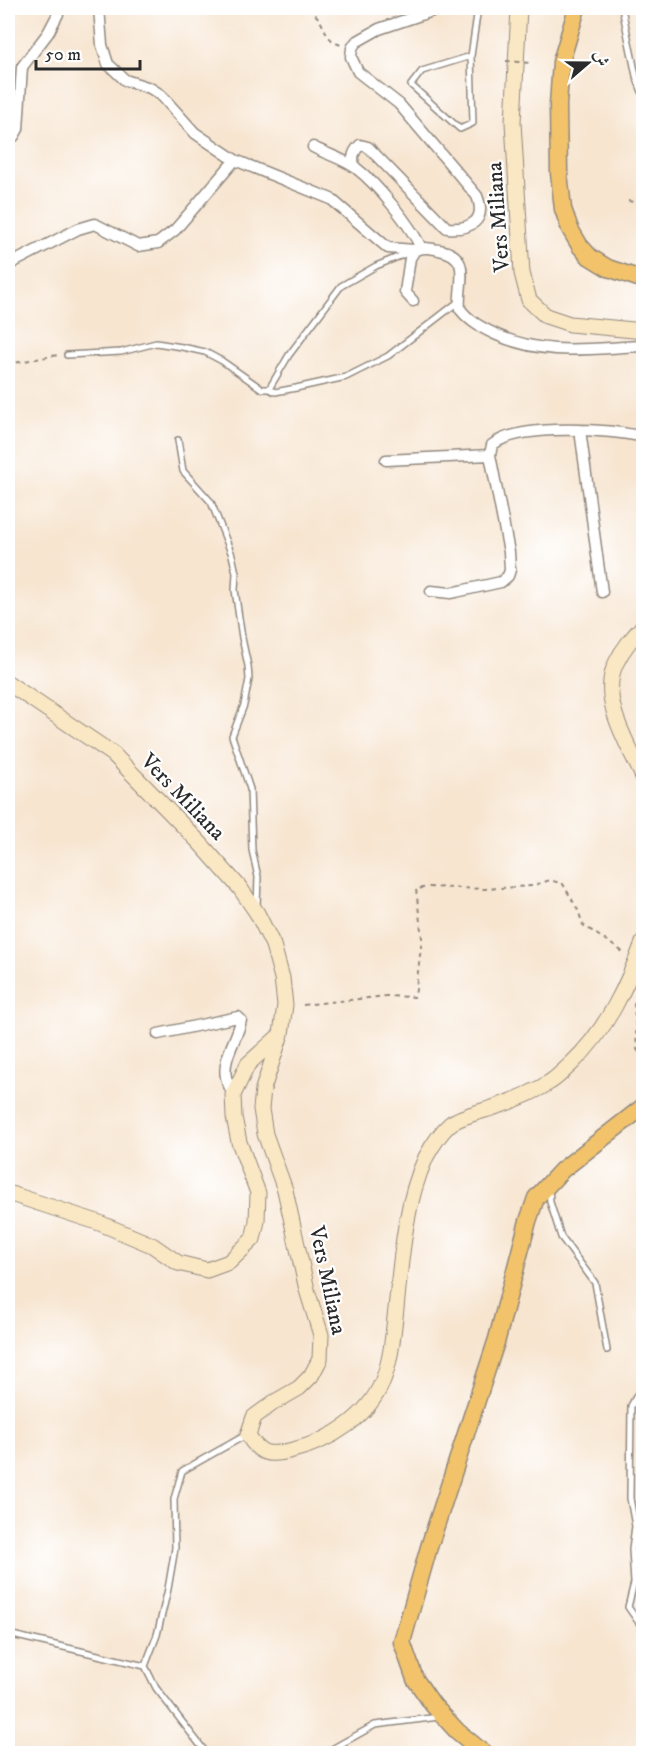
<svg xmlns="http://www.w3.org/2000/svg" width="651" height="1761" font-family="'IM FELL DW Pica',Amiri,serif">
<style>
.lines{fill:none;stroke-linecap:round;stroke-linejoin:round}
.lane-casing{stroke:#91887e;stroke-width:8}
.street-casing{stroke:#91887e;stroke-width:13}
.secondary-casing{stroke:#91887e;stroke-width:17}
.primary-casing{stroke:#91887e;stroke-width:19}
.path{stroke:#91887e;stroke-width:2;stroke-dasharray:4.5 4.5;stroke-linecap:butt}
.lane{stroke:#fff;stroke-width:5}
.street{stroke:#fff;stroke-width:10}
.secondary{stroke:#fae7c3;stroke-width:15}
.primary{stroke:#f2c36a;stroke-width:16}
.path-bridge{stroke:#91887e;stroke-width:2;stroke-dasharray:4.5 4.5;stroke-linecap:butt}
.labels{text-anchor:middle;stroke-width:4.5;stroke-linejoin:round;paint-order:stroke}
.street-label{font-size:22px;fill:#2b2b2b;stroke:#fff}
</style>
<rect width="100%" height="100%" fill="#fff"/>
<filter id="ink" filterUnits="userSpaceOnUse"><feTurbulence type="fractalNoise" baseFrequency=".0167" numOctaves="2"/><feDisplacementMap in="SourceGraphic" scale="12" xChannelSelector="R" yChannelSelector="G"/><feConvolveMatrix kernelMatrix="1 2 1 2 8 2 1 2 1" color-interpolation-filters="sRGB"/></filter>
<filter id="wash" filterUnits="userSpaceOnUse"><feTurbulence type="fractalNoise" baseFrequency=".008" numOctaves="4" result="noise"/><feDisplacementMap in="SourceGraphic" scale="24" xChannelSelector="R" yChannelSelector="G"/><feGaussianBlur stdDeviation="1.35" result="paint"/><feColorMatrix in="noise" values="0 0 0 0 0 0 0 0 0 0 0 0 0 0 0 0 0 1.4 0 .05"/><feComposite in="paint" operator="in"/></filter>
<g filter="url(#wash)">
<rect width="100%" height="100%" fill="#f7e5d0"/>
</g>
<g filter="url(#ink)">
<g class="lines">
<!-- lane casing -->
<g class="lane-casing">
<path id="lane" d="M622 8 636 76 644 97
M471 56 422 71 411 85 460 129 473 123 471 56 478 8
M67 355 121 352 156 343 182 347 205 352 222 361 262 389H269L289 355 341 286 376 266 410 252
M269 389 275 392 296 388 346 377 388 356 458 302
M178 440 183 471 211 502 232 555 236 573 235 590 242 638 248 666 249 679 244 705 232 736 250 789 252 850 258 877 257 906
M549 1188 550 1202 561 1237 595 1283 607 1350
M644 1382 631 1406 630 1498 635 1526 632 1549 634 1583 628 1607 644 1630
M8 1634 145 1666
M207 1754 156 1688 145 1666 157 1635 168 1589 175 1548 174 1499 182 1471 246 1435
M323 1754 375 1725 439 1717"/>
</g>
<!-- street casing -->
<g class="street-casing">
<path id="street" d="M99 8 102 45 108 64 125 80 150 88 161 95 195 133 235 160 331 199 388 248 415 250
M8 140 14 136 18 129 22 67 48 33 58 14 59 8
M313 147C326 154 344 159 356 168 377 184 410 224 421 248
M354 166C352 157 353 152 360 145L368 147 447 228C470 230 487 221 477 196L399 104 358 72 351 57 352 48 356 42 379 29 441 8
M8 265 78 229 95 224 138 246 158 243 175 230 235 160
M413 301 405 292 410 258 415 250C424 247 430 248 439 250 474 256 457 284 460 309 470 322 482 328 497 335 547 357 591 348 644 346
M580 430 602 592
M386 460 490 455
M431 591 451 593 501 582 508 576 510 570 509 552 490 455 492 445C520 423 609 429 644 437
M158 1034 238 1017 241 1020C238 1038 222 1058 226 1077 227 1083 231 1089 233 1095"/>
</g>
<!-- secondary casing -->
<g class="secondary-casing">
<path id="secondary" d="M519 8 513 122 522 273 529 300 546 316 570 324 644 331
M644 625C633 637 623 648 616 663 598 700 629 745 644 779
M8 683 113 754 199 842 240 888 257 913 273 945 282 978 285 1005 281 1034 263 1089 261 1109 265 1134 285 1190 307 1290 321 1335 320 1359 311 1376 299 1388 273 1403 254 1417 248 1435C260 1456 270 1456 293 1450 330 1441 369 1417 383 1380 392 1357 393 1332 396 1309 401 1259 405 1203 426 1157 432 1146 440 1133 450 1124 461 1116 479 1112 492 1108 513 1101 532 1094 550 1082 558 1077 564 1070 571 1064 607 1030 627 986 644 940
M8 1193 97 1222 152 1245 178 1263 207 1270 229 1262 253 1239 257 1221 258 1193 239 1142 234 1117 233 1095 248 1064 278 1037"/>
</g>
<!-- primary casing -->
<g class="primary-casing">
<path id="primary" d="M577 8 561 62 558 105 559 173 563 209 570 229 580 246 590 257 608 268 644 280
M485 1754 457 1731 433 1705 415 1679 402 1642 429 1547 497 1339 528 1221 536 1198 562 1170 644 1106"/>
</g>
<!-- path -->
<path class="path" d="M309 8C312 11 316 15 319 19 326 30 327 41 341 45
M628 201 644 204
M8 364 58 355
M634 1003 637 1049 644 1062
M303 1005 386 996 415 997 422 938 416 889 429 887 485 889 532 886 550 880 563 884 578 910 583 925 623 952"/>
<!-- lane -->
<use href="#lane" class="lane"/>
<!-- street -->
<use href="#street" class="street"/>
<!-- secondary -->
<use href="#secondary" class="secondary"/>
<!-- primary -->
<use href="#primary" class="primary"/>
<!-- path-bridge -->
<path class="path-bridge" d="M506 61 531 63"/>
</g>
</g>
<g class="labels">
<!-- street labels -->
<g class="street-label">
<text transform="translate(497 217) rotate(-94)" y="8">Vers Miliana</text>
<text transform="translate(184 796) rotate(46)" y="8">Vers Miliana</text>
<text transform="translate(329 1280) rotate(78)" y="8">Vers Miliana</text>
</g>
</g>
<!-- margin -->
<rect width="651" height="1761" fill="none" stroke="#fff" stroke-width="30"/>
<!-- north arrow -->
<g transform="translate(588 63) rotate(70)" stroke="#ffffff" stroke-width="4.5" paint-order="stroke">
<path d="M0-4.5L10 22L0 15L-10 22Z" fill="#2b2b2b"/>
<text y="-9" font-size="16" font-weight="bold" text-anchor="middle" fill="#2b2b2b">ش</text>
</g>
<!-- scale -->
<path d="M36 60v9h104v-9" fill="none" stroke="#2b2b2b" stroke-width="3"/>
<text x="45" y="60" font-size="18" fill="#2b2b2b" stroke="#ffffff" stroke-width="4.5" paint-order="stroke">50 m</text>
</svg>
